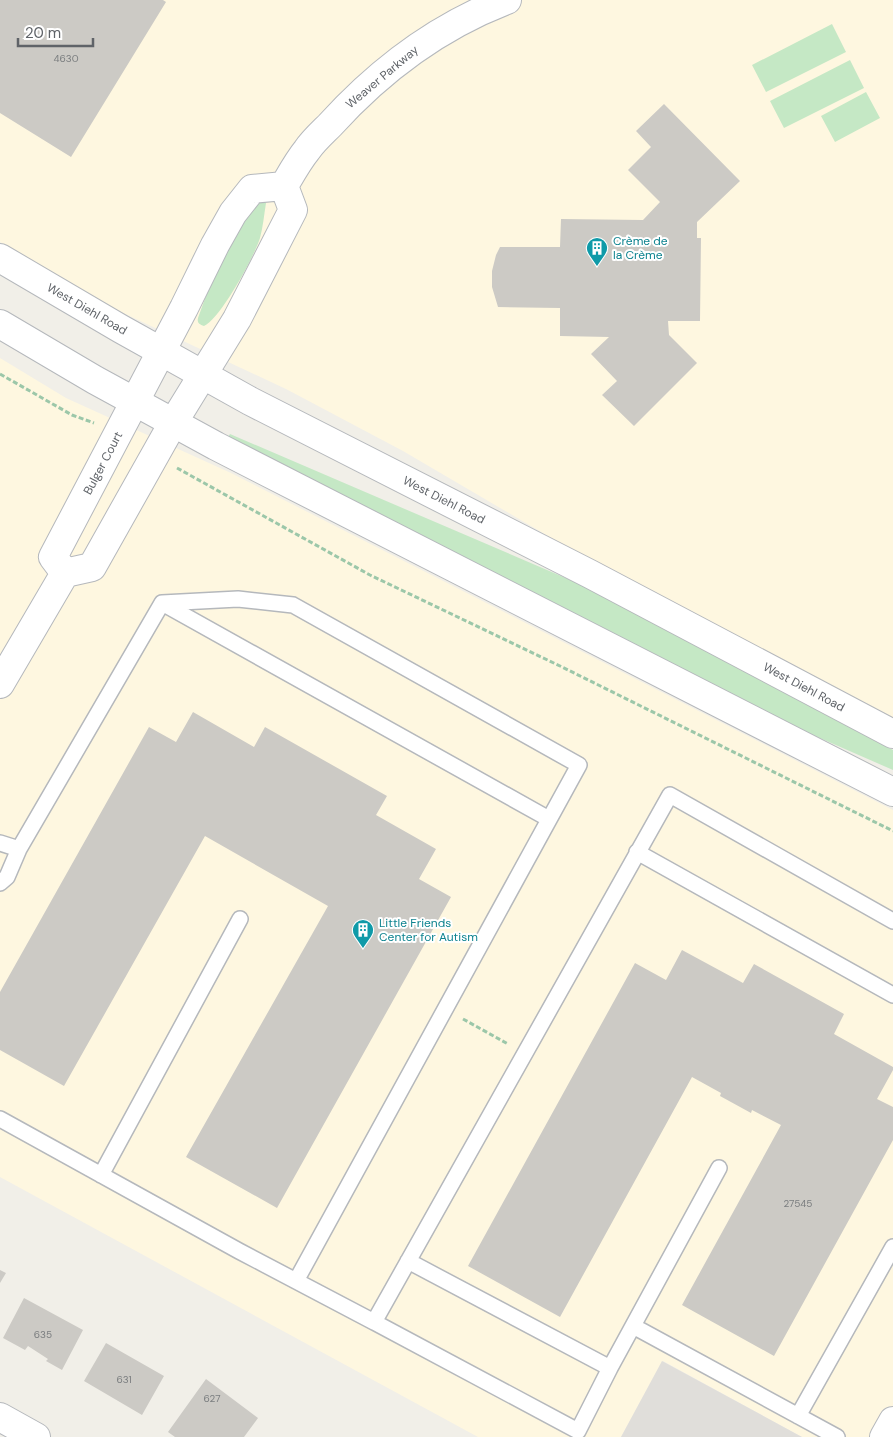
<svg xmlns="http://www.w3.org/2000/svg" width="893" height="1437" font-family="'DM Sans',sans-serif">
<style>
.commercial{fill:#fef7e0}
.industrial{fill:#e0deda}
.green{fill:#c5e8c5}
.building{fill:#cccac5}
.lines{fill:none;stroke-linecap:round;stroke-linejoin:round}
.service-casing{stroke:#b5b8bc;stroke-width:18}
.minor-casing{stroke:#b5b8bc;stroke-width:30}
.tertiary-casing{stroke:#b5b8bc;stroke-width:30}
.path{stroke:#9cc7a9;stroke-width:3;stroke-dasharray:5 2.5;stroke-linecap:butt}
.service{stroke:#fff;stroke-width:15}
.minor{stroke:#fff;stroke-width:28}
.tertiary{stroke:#fff;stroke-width:28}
.labels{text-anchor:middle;stroke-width:4;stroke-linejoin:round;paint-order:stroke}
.number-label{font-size:10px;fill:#7a7d7f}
.street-label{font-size:12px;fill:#5f6368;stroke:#fff}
.culture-label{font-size:12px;fill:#0d838f;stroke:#fff;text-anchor:start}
</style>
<rect width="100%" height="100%" fill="#f1efe8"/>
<!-- commercial -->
<path class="commercial" d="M0 0H893V720L594 563 403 451 286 389 106 305 0 242Z
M0 358 66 398 231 473 893 810V1422L884 1437H802L663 1361 621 1437H478L0 1177Z"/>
<!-- industrial -->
<path class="industrial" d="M662 1361 802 1437H621Z"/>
<!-- green -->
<path class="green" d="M832 24 846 52 766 92 752 65Z
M850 60 864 88 784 128 770 101Z
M866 92 880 118 835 142 821 116Z
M262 200 266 203C264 215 263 227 260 238 254 257 221 318 204 326 199 324 197 323 198 318 209 286 221 258 238 230 245 218 251 208 262 200Z
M230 434 582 585 893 750V770L790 725 228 437Z"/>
<!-- building -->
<path class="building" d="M0 0H163L166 2 71 157 0 113Z
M664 104 740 181 697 222V238H701L700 321H668L669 335 697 363 634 426 602 395 617 381 591 354 609 337 560 336V308L498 307 492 287V271L496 255 500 247H560L561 219 643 220 660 202 628 170 651 147 636 131Z
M193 712 254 747 265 727 387 796 376 815 436 849 419 879 451 897 277 1208 186 1157 328 906 205 836 64 1086 0 1050V992L149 727 176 742Z
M682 950 743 983 754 964 844 1014 834 1034 893 1067V1070L877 1099 893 1107V1140L774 1356 682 1305 781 1125 752 1110 751 1113 720 1096 721 1093 692 1077 560 1317 468 1266 635 963 666 980Z
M0 1270 6 1273 0 1283Z
M24 1298 83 1330 62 1370 46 1361 48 1359 28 1346 25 1350 3 1338Z
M106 1343 164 1376 142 1415 84 1381Z
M206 1379 258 1418 244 1437H175L168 1432Z"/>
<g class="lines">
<!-- service casing -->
<g class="service-casing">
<path id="service" d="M162 603 549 819
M0 843 19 849 7 877 0 883
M19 849 162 603 238 599 293 605 579 765 296 1281
M637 852 893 995
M0 1119 239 1251 374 1322 670 795 893 921
M101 1175 240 919
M408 1261 610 1368
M374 1322 578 1431 610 1368 719 1168
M633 1326 837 1437
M798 1416 893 1247"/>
</g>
<!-- minor casing -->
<g class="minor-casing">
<path id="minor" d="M284 186C291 174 298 161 307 150 313 141 322 133 330 125 379 71 439 26 507 0
M65 573 53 557 184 308 215 245 233 213 252 189 284 186
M0 684 65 573 92 567 173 423 237 319 293 210 284 186
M0 1417 36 1437
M884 1437 893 1421"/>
</g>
<!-- tertiary casing -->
<g class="tertiary-casing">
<path id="tertiary" d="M0 258 121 329 250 401 590 574 893 734
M0 324 95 380 216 446 893 792"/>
</g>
<!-- path -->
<path class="path" d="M0 374 72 415 94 423
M177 468 370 575 560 666 893 831
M463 1019 508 1044"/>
<!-- service -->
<use href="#service" class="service"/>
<!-- minor -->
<use href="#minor" class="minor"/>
<!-- tertiary -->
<use href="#tertiary" class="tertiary"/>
</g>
<!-- icons -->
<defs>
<g id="building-pin" transform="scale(1.125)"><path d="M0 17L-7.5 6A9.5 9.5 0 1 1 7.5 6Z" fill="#0f9aa8" stroke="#fff"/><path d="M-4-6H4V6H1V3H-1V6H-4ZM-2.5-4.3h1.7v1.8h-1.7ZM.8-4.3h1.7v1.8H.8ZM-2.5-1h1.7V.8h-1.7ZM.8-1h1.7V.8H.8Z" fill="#fff"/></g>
</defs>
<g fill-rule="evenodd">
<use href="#building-pin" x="597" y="248"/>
<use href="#building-pin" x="363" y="930"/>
</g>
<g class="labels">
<!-- number labels -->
<g class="number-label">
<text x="66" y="62">4630</text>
<text x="798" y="1207">27545</text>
<text x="43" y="1338">635</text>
<text x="124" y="1383">631</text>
<text x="212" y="1402">627</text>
</g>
<!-- street labels -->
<g class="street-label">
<text transform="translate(382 77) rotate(-40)" y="4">Weaver Parkway</text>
<text transform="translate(87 309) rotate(30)" y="4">West Diehl Road</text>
<text transform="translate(103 463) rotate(-62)" y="4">Bulger Court</text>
<text transform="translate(444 500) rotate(27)" y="4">West Diehl Road</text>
<text transform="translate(804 687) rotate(28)" y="4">West Diehl Road</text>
</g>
<!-- culture labels -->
<g class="culture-label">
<text x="613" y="245">Crème de<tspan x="613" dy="14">la Crème</tspan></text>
<text x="379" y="927">Little Friends<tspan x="379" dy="14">Center for Autism</tspan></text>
</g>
</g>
<!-- scale -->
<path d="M18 38v8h75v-8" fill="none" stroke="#5f6368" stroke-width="2.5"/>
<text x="25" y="38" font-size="15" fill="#5f6368" stroke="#ffffff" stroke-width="4" paint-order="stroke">20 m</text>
</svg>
